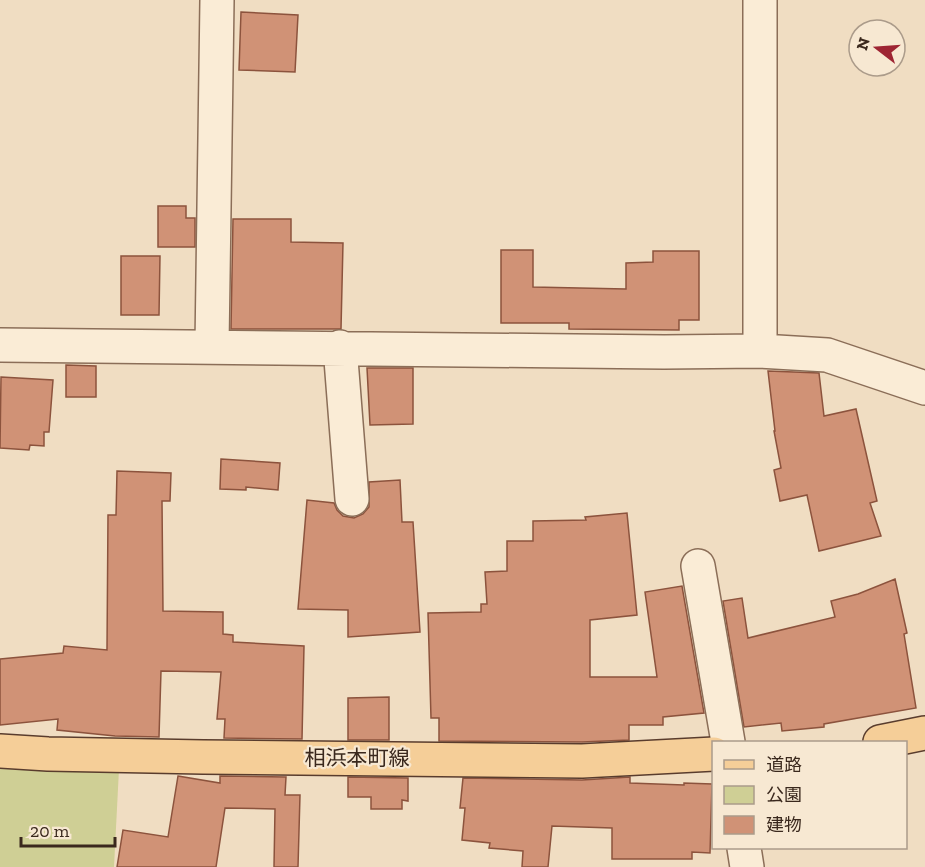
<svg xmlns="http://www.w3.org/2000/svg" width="925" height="867" font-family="'Zilla Slab','Noto Sans JP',serif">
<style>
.green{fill:#cfcf95}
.building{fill:#d09276;stroke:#8c533d;stroke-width:1.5}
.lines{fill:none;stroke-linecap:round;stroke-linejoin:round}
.minor-casing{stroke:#8b6e58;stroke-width:36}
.major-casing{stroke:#593c2d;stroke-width:36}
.minor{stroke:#faecd6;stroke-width:33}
.major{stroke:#f5ce98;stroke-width:33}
.labels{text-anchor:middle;stroke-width:4.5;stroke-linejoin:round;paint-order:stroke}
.street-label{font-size:21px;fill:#3a281d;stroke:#f7e8d2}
</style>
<rect width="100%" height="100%" fill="#f0ddc2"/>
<!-- green -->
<path class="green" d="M0 762 119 769 114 867H0Z"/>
<!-- building -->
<path class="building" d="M241 12 298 15 295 72 239 70Z
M158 206H186V218H195V247H158Z
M233 219H291V242L343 243 341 329H231Z
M501 250H533V287L626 289V263L653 262V251H699V320H679V330L569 329V323H501Z
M121 256H160L159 315H121Z
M66 365 96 366V397H66Z
M367 368H413V424L370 425Z
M768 371 819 373 824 416 856 409 877 501 870 503 881 536 819 551 807 495 780 501 774 470 781 468 774 431H775Z
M1 377 53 380 49 432H44V446L30 445 29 450 0 448Z
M221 459 280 463 278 490 246 487V490L220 489Z
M117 471 171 473 170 501H162L163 611 223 612V634L233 635V642L304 646 302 739 224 738 225 719H217L221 672 161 671 159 737 115 736 57 730 58 719 0 725V659L63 653 64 646 107 650 108 515H116Z
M400 480 402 522H413L420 632 348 637V610L298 609 307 500 334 503 337 510 343 516 354 518 363 514 369 507V482Z
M627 513 637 615 590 620V677H657L645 592 682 586 704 713 663 717V725H629V740L582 742 439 741V718H431L428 613 481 612V604H487L485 572 507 571V541H533V521L586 520 585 517Z
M895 579 907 633 904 634 916 708 824 724V727L782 731 781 723 744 727 723 601 742 598 748 638 835 617 831 601 858 594Z
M389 697V740H348V698Z
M178 776 220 783V776L286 777 285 795H300L298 867H274L275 809 225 808 216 867H117L123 830 168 837Z
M348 777 408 778V801L402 800V809H371V797H348Z
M630 777V783L684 785V783L712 784 710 853 692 852V859H612V828L552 826 548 867H522L523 851 489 848 490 843 462 840 465 808H460L463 778 582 780Z"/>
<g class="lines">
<!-- minor casing -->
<g class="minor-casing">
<path id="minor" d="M760 0V351
M0 345 664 352 760 351 827 355 925 388
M212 346 217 0
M340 347 352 499
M698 566 728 742
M744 848 747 867"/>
</g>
<!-- major casing -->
<g class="major-casing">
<path id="major" d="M880 742 925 733
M0 751 48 754 203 757 582 761 714 754"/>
</g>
<!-- minor -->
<use href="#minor" class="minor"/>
<!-- major -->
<use href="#major" class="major"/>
</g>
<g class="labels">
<!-- street labels -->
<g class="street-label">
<text x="357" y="765">相浜本町線</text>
</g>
</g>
<!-- legend -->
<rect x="712" y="741" width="195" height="108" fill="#f7e8d2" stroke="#ab9b8a" stroke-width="1.5"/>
<rect x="724" y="760" width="30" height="9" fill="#f5ce98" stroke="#ab9b8a" stroke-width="1.5"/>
<text x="766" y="771" font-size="18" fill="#3a281d">道路</text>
<rect x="724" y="786" width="30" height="18" fill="#cfcf95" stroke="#ab9b8a" stroke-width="1.5"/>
<text x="766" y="801" font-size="18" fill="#3a281d">公園</text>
<rect x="724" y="816" width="30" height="18" fill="#d09276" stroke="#ab9b8a" stroke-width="1.5"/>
<text x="766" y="831" font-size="18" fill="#3a281d">建物</text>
<!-- north arrow -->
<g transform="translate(877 48) rotate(287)"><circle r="28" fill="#f7e8d2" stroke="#ab9b8a" stroke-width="1.5"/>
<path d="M0-4.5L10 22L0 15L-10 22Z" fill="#9e2533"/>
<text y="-9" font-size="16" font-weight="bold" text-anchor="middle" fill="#3a281d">N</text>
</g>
<!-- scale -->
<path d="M21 837v9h94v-9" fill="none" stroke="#3a281d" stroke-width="3"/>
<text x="30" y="837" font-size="18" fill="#3a281d" stroke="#f7e8d2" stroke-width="4.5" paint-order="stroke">20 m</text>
</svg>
